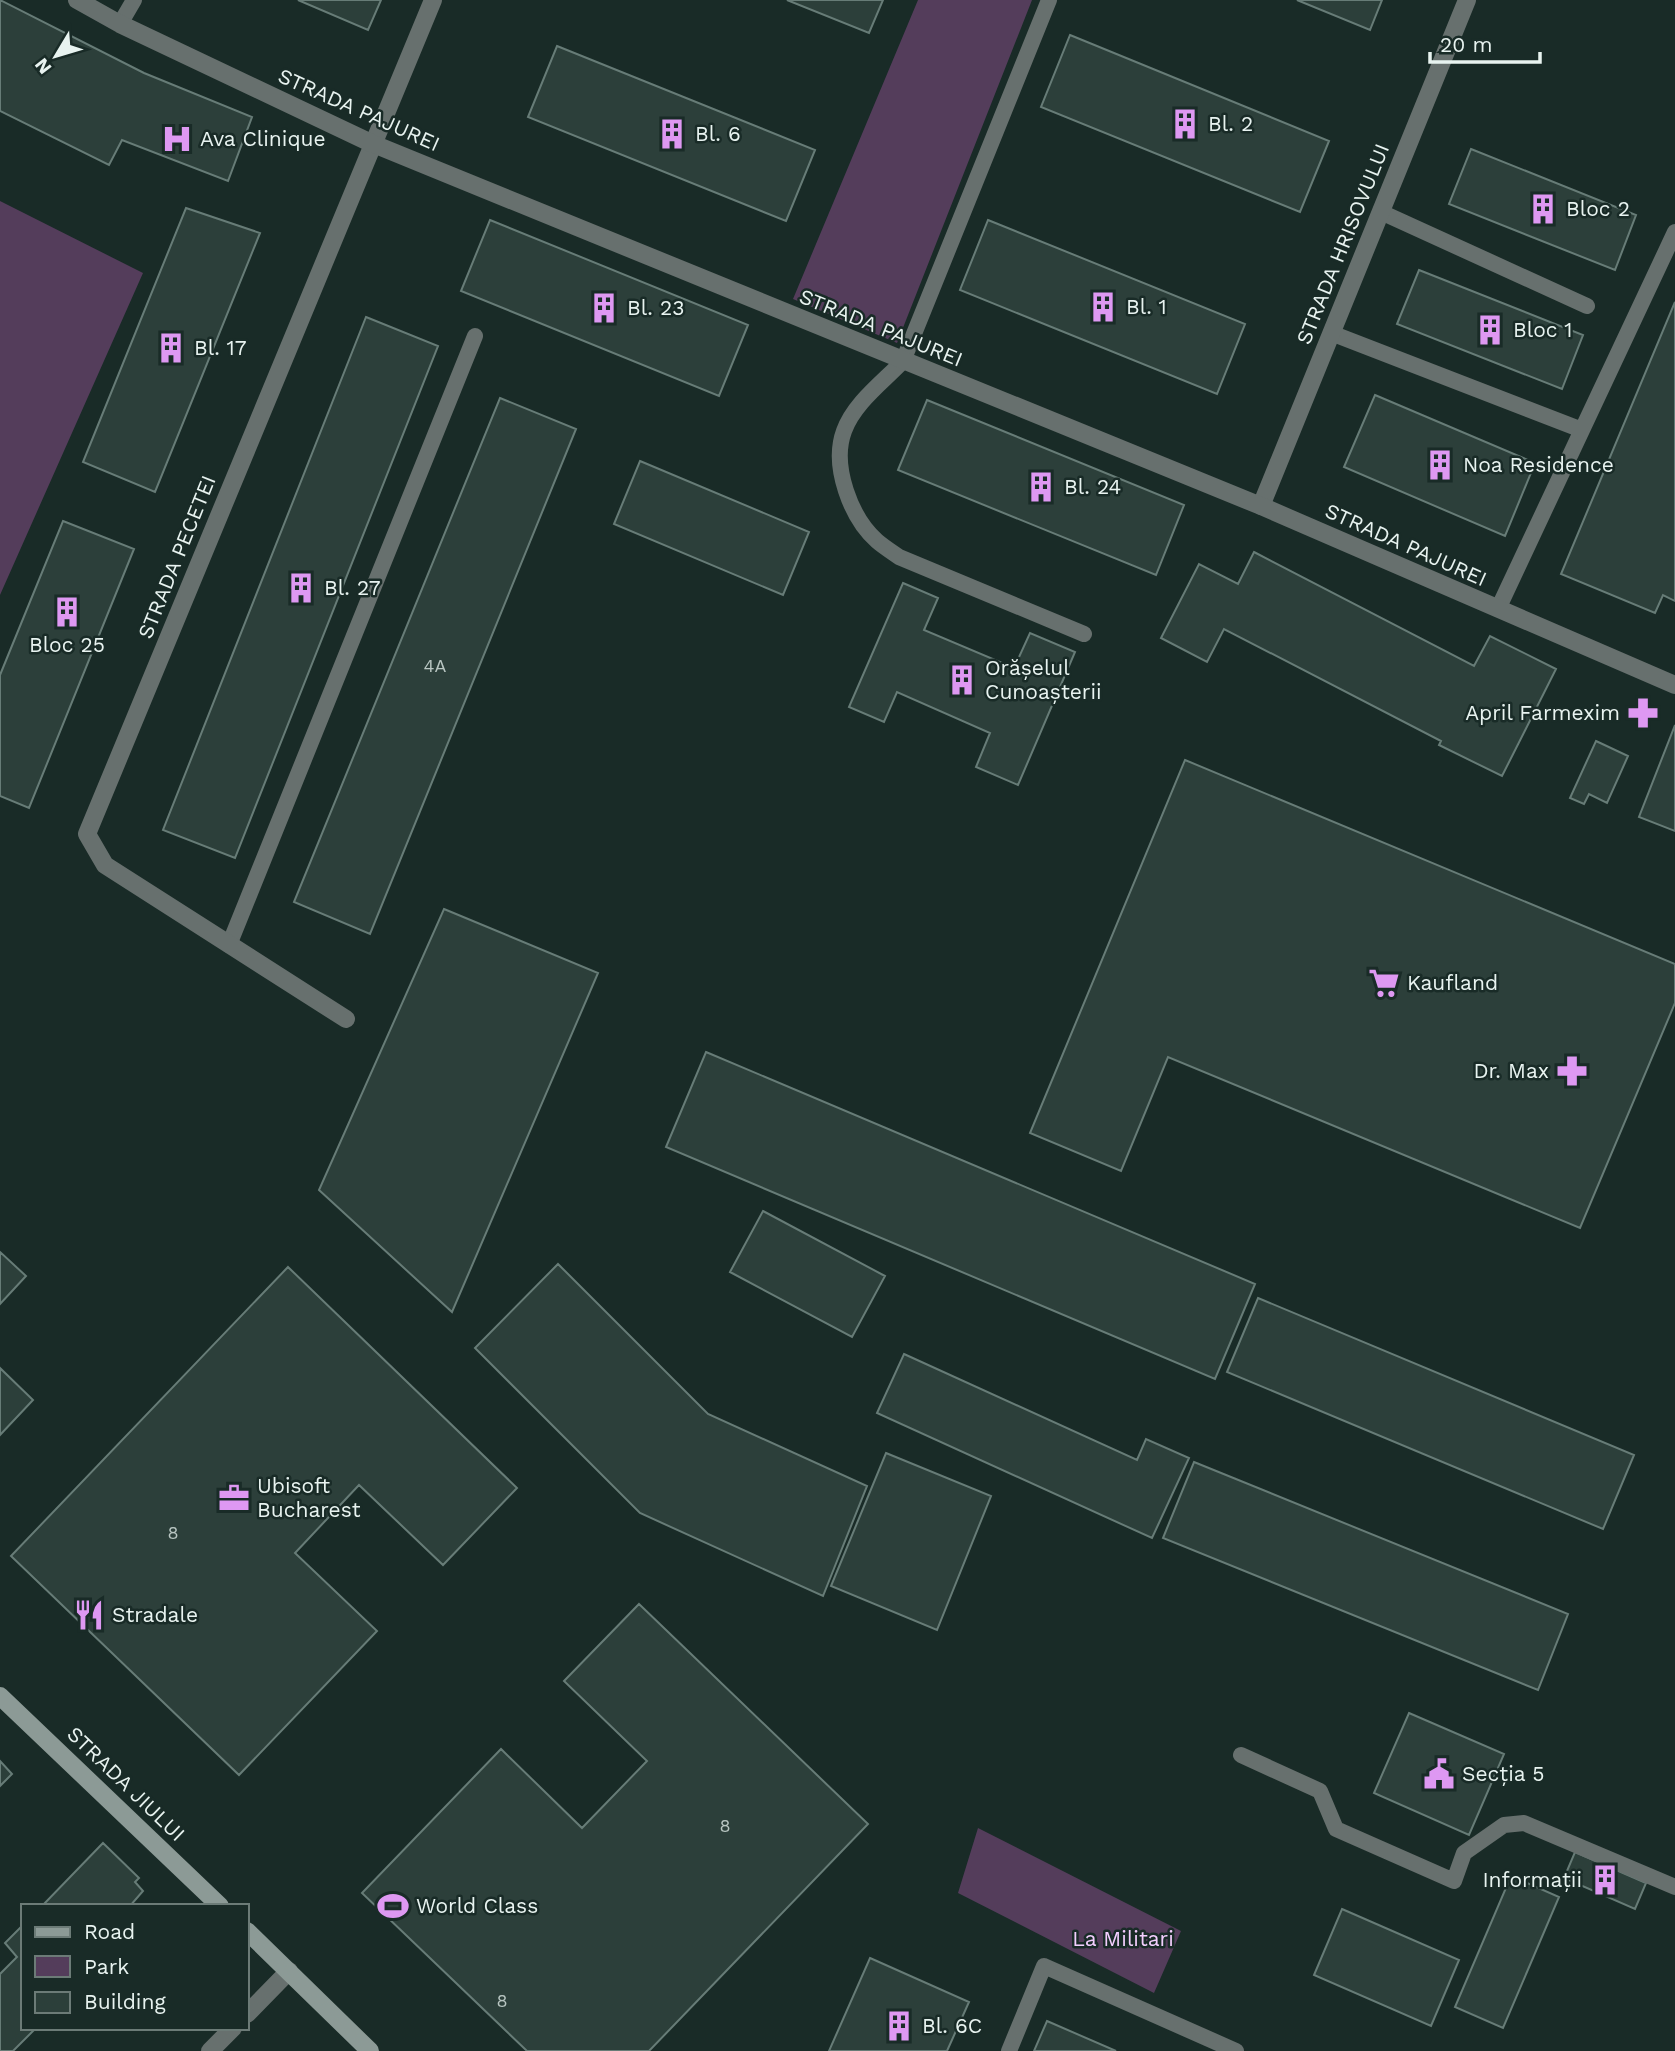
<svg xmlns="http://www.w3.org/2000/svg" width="1675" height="2051" font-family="'Work Sans',sans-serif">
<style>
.green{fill:#543d5b}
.building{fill:#2c3f3a;stroke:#677c77;stroke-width:2}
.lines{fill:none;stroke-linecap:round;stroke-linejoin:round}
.service{stroke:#67706e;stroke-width:16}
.minor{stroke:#67706e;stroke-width:18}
.tertiary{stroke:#67706e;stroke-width:18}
.secondary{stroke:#8c9a96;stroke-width:18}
.labels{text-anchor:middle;stroke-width:5;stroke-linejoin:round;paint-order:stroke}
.number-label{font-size:18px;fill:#b9c6c2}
.street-label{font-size:21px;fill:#e8f3f0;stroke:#192b27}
.poi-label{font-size:21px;fill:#e8f3f0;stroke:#192b27;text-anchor:start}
.park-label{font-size:21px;fill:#f3cefe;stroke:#192b27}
</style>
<rect width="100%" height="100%" fill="#192b27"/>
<!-- green -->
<path class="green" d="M918 0H1032L897 343 793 299Z
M0 201 143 273 0 595Z
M978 1828 1181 1931 1154 1993 958 1893Z"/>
<!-- building -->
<path class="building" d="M0 0 144 73 252 117 228 181 122 140 109 165 0 111Z
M298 0H381L368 30Z
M787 0H883L869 33Z
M1297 0H1382L1370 30Z
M1070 35 1329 141 1300 212 1041 107Z
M557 46 815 150 786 221 528 117Z
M1471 149 1636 215 1615 270 1449 204Z
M186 208 260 233 155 492 83 462Z
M490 220 748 325 719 396 461 291Z
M988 220 1245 324 1217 394 960 290Z
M1419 270 1583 335 1562 389 1397 324Z
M1675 302V601L1663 595 1655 613 1561 574Z
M366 317 438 346 235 858 163 830Z
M1375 395 1535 463 1505 536 1344 467Z
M500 398 576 429 370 934 294 902Z
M927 400 1184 505 1156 575 898 470Z
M640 461 809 532 783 595 614 524Z
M63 521 134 549 29 808 0 796V675Z
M1254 552 1474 666 1490 636 1556 669 1502 776 1439 745 1441 741 1224 629 1207 662 1161 638 1199 564 1238 584Z
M903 583 938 598 924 630 1014 668 1030 633 1075 652 1018 785 976 767 990 733 897 692 884 722 849 707Z
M1675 725V831L1639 817Z
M1596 741 1628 756 1607 803 1589 794 1584 804 1570 798Z
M1185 760 1675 964V1003L1580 1228 1168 1057 1121 1171 1030 1133Z
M444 909 598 973 452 1312 319 1190Z
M706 1052 1255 1284 1215 1379 666 1147Z
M763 1211 885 1276 852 1337 730 1272Z
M0 1252 26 1276 0 1304Z
M558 1264 708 1414 867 1486 823 1596 640 1513 475 1348Z
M288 1267 517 1488 443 1565 359 1485 295 1553 377 1631 239 1775 11 1556Z
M1258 1298 1634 1455 1603 1529 1227 1372Z
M904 1354 1137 1460 1146 1439 1189 1458 1152 1538 877 1413Z
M0 1368 33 1400 0 1435Z
M886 1453 991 1496 937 1630 831 1586Z
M1194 1462 1568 1614 1538 1690 1163 1538Z
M639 1604 868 1824 649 2051H527L362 1893 501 1749 582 1828 647 1761 564 1681Z
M1409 1713 1504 1754 1469 1835 1374 1793Z
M0 1761 12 1774 0 1786Z
M103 1843 139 1878 135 1882 143 1891 130 1906H42Z
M1575 1852 1646 1883 1635 1909 1564 1878Z
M1511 1876 1559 1897 1503 2028 1455 2007Z
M1342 1909 1459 1960 1431 2026 1314 1975Z
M23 1925V2028L35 2029 13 2051H0V1974L17 1957 5 1943Z
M870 1958 969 2002 947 2051H829Z
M1047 2021 1116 2051H1034Z"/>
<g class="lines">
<!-- service -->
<path class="service" d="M1049 0 903 361C883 382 854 403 844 431 831 466 851 518 877 541 884 547 892 552 899 557L1084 634
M120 24 134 0
M1383 213 1587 306
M1331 333 1582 430 1498 609
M1582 430 1675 232
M229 945 475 336
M1241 1755 1320 1791 1336 1829 1454 1881 1464 1853 1504 1825 1524 1823 1675 1887
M1009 2051 1044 1966 1236 2051"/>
<!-- minor -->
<path class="minor" d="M1261 506 1467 0
M346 1019 105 865 87 834 433 0
M247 2014 289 1971
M210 2051 233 2028"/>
<!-- tertiary -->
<path class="tertiary" d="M77 0 120 24 371 143 1261 506 1675 685"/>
<!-- secondary -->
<path class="secondary" d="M0 1696 220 1906
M247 1931 370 2051"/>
</g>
<!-- icons -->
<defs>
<g id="building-bare" transform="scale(2.415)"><path d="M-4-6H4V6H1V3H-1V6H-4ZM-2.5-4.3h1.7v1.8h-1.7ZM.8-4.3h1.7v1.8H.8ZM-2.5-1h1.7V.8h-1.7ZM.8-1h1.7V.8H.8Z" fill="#de98f2" stroke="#192b27" stroke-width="2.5" paint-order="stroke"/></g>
<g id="hospital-bare" transform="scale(2.415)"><path d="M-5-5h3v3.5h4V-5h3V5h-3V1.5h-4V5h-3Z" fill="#de98f2" stroke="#192b27" stroke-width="2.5" paint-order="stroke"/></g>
<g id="pharmacy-bare" transform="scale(2.415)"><path d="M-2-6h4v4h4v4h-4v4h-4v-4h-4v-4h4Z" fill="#de98f2" stroke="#192b27" stroke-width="2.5" paint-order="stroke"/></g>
<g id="supermarket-bare" transform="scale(2.415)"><path d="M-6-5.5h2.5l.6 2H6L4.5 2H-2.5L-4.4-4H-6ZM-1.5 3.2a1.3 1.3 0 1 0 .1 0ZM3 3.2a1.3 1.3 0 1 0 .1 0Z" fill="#de98f2" stroke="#192b27" stroke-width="2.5" paint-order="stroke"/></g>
<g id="office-bare" transform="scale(2.415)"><path d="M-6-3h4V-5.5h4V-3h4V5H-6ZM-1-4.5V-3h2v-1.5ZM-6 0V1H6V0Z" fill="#de98f2" stroke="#192b27" stroke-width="2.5" paint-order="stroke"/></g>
<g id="restaurant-bare" transform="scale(2.415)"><path d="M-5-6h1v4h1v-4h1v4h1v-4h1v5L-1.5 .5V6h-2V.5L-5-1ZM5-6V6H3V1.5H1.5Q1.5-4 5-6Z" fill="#de98f2" stroke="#192b27" stroke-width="2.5" paint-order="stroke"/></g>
<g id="civic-bare" transform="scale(2.415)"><path d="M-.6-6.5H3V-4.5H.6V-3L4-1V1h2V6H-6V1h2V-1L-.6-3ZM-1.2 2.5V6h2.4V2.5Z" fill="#de98f2" stroke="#192b27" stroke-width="2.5" paint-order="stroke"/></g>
<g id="stadium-bare" transform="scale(2.415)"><path d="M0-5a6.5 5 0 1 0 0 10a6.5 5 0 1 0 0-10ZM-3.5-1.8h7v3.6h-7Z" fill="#de98f2" stroke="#192b27" stroke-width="2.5" paint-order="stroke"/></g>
</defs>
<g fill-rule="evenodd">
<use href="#building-bare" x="1185" y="124"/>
<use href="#building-bare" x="672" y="134"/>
<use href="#hospital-bare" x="177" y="139"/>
<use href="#building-bare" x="1543" y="209"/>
<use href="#building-bare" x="1103" y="307"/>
<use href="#building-bare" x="604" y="308"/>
<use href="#building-bare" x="1490" y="330"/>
<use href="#building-bare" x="171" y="348"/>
<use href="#building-bare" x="1440" y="465"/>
<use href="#building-bare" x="1041" y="487"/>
<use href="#building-bare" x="301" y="588"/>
<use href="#building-bare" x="67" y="612"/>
<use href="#building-bare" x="962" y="680"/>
<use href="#pharmacy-bare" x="1643" y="713"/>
<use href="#supermarket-bare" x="1384" y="983"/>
<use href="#pharmacy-bare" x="1572" y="1071"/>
<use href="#office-bare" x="234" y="1498"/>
<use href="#restaurant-bare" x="89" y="1615"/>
<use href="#civic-bare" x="1439" y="1774"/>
<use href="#building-bare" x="1605" y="1880"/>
<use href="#stadium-bare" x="393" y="1906"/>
<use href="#building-bare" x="899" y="2026"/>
</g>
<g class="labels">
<!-- number labels -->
<g class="number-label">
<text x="435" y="672">4A</text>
<text x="173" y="1539">8</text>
<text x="725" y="1832">8</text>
<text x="502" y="2007">8</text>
</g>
<!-- street labels -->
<g class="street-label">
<text transform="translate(359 110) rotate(24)" y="7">STRADA PAJUREI</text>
<text transform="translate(1343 244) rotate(-68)" y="7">STRADA HRISOVULUI</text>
<text transform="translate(881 328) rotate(22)" y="7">STRADA PAJUREI</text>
<text transform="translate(1406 545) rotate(24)" y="7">STRADA PAJUREI</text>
<text transform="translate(177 557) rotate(-68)" y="7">STRADA PECETEI</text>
<text transform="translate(126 1784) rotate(44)" y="7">STRADA JIULUI</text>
</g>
<!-- poi labels -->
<g class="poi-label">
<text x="1208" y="131">Bl. 2</text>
<text x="695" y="141">Bl. 6</text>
<text x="200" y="146">Ava Clinique</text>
<text x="1566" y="216">Bloc 2</text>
<text x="1126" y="314">Bl. 1</text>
<text x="627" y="315">Bl. 23</text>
<text x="1513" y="337">Bloc 1</text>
<text x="194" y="355">Bl. 17</text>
<text x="1463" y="472">Noa Residence</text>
<text x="1064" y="494">Bl. 24</text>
<text x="324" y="595">Bl. 27</text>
<text x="67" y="652" text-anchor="middle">Bloc 25</text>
<text x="985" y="675">Orășelul<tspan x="985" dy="24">Cunoașterii</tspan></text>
<text x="1620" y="720" text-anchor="end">April Farmexim</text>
<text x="1407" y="990">Kaufland</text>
<text x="1549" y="1078" text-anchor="end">Dr. Max</text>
<text x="257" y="1493">Ubisoft<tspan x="257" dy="24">Bucharest</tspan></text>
<text x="112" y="1622">Stradale</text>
<text x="1462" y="1781">Secția 5</text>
<text x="1582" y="1887" text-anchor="end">Informații</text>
<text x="416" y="1913">World Class</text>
<text x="922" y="2033">Bl. 6C</text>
</g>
<!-- park labels -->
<g class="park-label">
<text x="1123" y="1946">La Militari</text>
</g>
</g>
<!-- legend -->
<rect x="21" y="1904" width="228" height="126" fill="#192b27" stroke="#6c7b77" stroke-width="2"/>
<rect x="35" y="1927" width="35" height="10" fill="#8c9a96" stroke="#6c7b77" stroke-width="2"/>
<text x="84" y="1939" font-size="21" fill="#e8f3f0">Road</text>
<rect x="35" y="1956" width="35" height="21" fill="#543d5b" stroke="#6c7b77" stroke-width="2"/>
<text x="84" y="1974" font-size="21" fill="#e8f3f0">Park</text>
<rect x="35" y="1992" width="35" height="21" fill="#2c3f3a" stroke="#6c7b77" stroke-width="2"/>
<text x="84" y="2009" font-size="21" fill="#e8f3f0">Building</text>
<!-- north arrow -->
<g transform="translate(56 56) rotate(232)" stroke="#192b27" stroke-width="5" paint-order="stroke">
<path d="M0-5L12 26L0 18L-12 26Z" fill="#e8f3f0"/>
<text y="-10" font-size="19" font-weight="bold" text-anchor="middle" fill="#e8f3f0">N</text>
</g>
<!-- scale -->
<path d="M1430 52v10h110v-10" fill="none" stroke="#e8f3f0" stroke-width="3.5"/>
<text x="1440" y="52" font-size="21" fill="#e8f3f0" stroke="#192b27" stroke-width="5" paint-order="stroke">20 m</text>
</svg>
